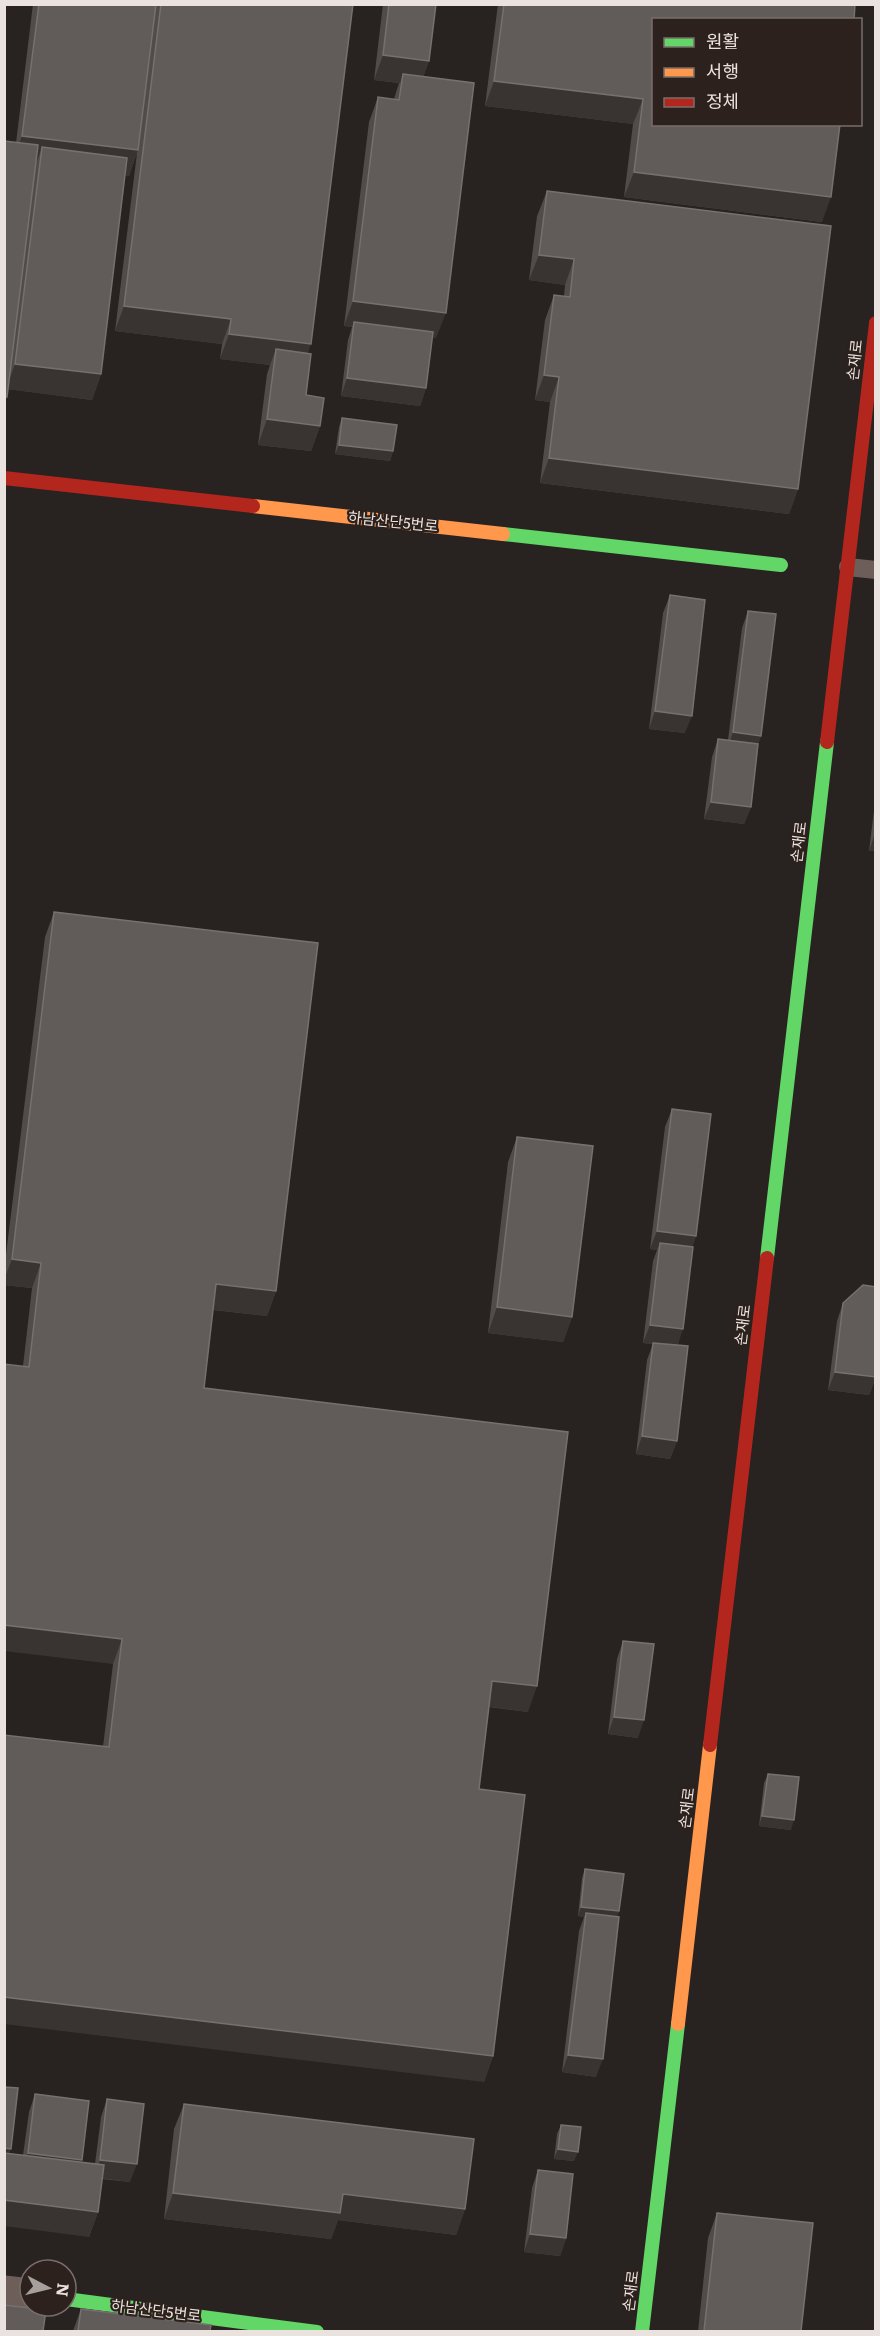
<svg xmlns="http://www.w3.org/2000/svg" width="880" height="2336" font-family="Literata,'Noto Sans KR',serif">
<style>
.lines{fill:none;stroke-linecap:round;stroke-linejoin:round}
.lane{stroke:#6e5e59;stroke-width:18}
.street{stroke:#6e5e59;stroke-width:33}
.fast{stroke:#63d668;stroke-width:14}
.slow{stroke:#ff974d;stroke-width:14}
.jam{stroke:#b3261e;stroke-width:14}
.wall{fill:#514b49}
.shaded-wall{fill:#393432}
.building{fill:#615c59;stroke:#76716e;stroke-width:1.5}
.labels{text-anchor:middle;stroke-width:4.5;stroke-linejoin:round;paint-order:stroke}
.street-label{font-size:15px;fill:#eae2df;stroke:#2c211c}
</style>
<rect width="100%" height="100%" fill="#282220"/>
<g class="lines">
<!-- lane -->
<path class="lane" d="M848 567 876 570"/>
<!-- street -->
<path class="street" d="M4 2292 30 2295"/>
<!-- fast -->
<path class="fast" d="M503 534 781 565
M767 1258 827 742
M66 2299 317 2332
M642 2332 678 2024"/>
<!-- slow -->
<path class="slow" d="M253 506 503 534
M678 2024 710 1745"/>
<!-- jam -->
<path class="jam" d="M4 478 253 506
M827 742 876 323
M710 1745 767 1258"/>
</g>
<!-- wall -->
<path class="wall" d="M33 4H353L308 353 306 395 320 426 311 451 258 445 267 374 270 365 220 359 222 344 115 331 137 153 129 176 125 175 101 374 92 400 8 389 7 397 4 404V141L16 143Z
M383 4H436L429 61 423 77 436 338 432 337 426 388 420 406 341 396 348 340 352 327 344 326 369 122 378 97 394 99 399 83 374 80Z
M498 4H855L822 222 624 197 633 124 485 106Z
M547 191 798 489 789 514 540 483 550 402 535 400 545 320 554 295 564 296 565 285 529 280 537 216Z
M342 418 393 451 390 461 335 454 339 427Z
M670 595 685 733 649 729 663 613Z
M748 611 761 736 758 744 751 807 744 824 704 819 712 757 718 739 728 740 742 628Z
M876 794V851H869Z
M54 912 276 1291 267 1316 213 1310 204 1388 528 1712 489 1707 479 1789 493 2056 484 2082 103 1747 113 1664 23 1366 32 1288 4 1285V1271L45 937Z
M672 1109 696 1236 692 1247 678 1345 677 1441 670 1459 636 1454 647 1360 653 1344 643 1343 653 1261 657 1250 650 1249 665 1127Z
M517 1137 572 1317 563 1342 488 1333 508 1162Z
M876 1287V1377L869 1395 828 1390 837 1321 843 1303Z
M623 1641 638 1738 608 1734 617 1659Z
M768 1774 791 1830 759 1826 764 1783Z
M585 1869 619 1911 617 1917 596 2077 562 2072 579 1931 584 1917 578 1916 582 1878Z
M35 2094 81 2162 95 2164 101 2117 107 2099 130 2182 102 2179 98 2212 89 2237 9 2154 23 2155 29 2112Z
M184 2104 465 2209 456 2235 338 2220 331 2239 164 2219 174 2129Z
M561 2125 574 2161 554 2159 557 2134Z
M538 2170 566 2238 560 2256 524 2252 532 2188Z
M717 2213 801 2331H698L708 2238Z
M81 2309 210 2331H73Z"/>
<!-- shaded-wall -->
<path class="shaded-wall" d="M383 55 429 61 420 86 403 74 400 83 374 80Z
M494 81 643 99 633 124 485 106Z
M22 136 138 150 129 176 40 165 42 147 36 164 13 161Z
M634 172 831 197 822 222 624 197Z
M539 255 574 259 565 285 529 280Z
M353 301 446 313 436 338 353 328 354 322 352 327 344 326Z
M124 306 231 319 222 344 115 331Z
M229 334 311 344 302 369 276 349 270 365 220 359Z
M15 364 101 374 92 400 6 389Z
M544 375 559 377 550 402 535 400Z
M347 378 426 388 420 406 341 396Z
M267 419 320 426 311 451 258 445Z
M339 445 393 451 390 461 335 454Z
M549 458 798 489 789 514 540 483Z
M655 711 692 716 685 733 649 729Z
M733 732 761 736 755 753 727 750Z
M711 802 751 807 744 824 704 819Z
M876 831V851H869Z
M657 1231 696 1236 690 1254 660 1243 657 1250 650 1249Z
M12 1259 41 1263 32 1288 4 1285V1280Z
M216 1284 276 1291 267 1316 207 1309Z
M497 1307 572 1317 563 1342 488 1333Z
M650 1325 683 1329 677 1347 643 1343Z
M835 1372 876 1377 869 1395 828 1390Z
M642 1436 677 1441 670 1459 636 1454Z
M4 1625 122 1639 113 1664 4 1651Z
M492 1681 537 1686 528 1712 483 1706Z
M614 1717 644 1720 638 1738 608 1734Z
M762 1816 794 1820 791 1830 759 1826Z
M581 1907 619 1911 616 1921 586 1913 584 1917 578 1916Z
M4 1997 493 2056 484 2082 4 2024Z
M568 2055 603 2059 596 2077 562 2072Z
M4 2148 11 2149 4 2166Z
M558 2149 578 2152 574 2161 554 2159Z
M28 2153 82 2160 75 2178 21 2171Z
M100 2160 137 2164 130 2182 93 2177Z
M173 2193 343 2194 465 2209 456 2235 338 2220 331 2239 164 2219Z
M4 2200 98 2212 89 2237 4 2226Z
M530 2234 566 2238 560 2256 524 2252Z"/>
<!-- building -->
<path class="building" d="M39 4H156L138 150 22 136Z
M161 4H353L311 344 229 334 231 319 124 306Z
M389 4H436L429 61 383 55Z
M504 4H855L854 20H654V124H840L831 197 634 172 643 99 494 81Z
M403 74 474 83 446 313 353 301 378 97 399 100Z
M4 141 38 145 7 397H4Z
M42 147 127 158 101 374 15 364Z
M547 191 831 226 798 489 549 458 559 377 544 375 554 295 570 297 574 259 539 255Z
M354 322 433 332 426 388 347 378Z
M276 349 311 354 306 395 324 398 320 426 267 419Z
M342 418 397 425 393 451 339 445Z
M670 595 705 600 692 716 655 711Z
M748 611 776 614 761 736 733 732Z
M718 739 758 744 751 807 711 802Z
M54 912 318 943 276 1291 216 1284 204 1388 568 1432 537 1686 492 1681 479 1789 525 1795 493 2056 4 1997V1735L109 1747 122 1639 4 1625V1364L29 1367 41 1263 12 1259Z
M672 1109 711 1114 696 1236 657 1231Z
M517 1137 593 1146 572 1317 497 1307Z
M660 1243 693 1247 683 1329 650 1325Z
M863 1285 876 1287V1377L835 1372 843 1303Z
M653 1343 688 1346 677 1441 642 1436Z
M623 1641 654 1644 644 1720 614 1717Z
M768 1774 799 1777 794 1820 762 1816Z
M585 1869 624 1874 619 1911 581 1907Z
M586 1913 619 1917 603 2059 568 2055Z
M4 2087 18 2088 11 2149 4 2148Z
M35 2094 89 2101 82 2160 28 2153Z
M107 2099 144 2104 137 2164 100 2160Z
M184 2104 474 2139 465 2209 343 2194 340 2213 173 2193Z
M561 2125 581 2127 578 2152 558 2149Z
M4 2153 104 2165 98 2212 4 2200Z
M538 2170 573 2174 566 2238 530 2234Z
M717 2213 813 2223 801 2331H704Z
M4 2305 46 2310 43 2331H4Z
M81 2309 211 2325 210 2331H78Z"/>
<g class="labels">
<!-- street labels -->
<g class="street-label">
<text transform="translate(855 360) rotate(-84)" y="5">손재로</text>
<text transform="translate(393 522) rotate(6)" y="5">하남산단5번로</text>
<text transform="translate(799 842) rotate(-83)" y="5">손재로</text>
<text transform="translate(743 1325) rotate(-83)" y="5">손재로</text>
<text transform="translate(687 1808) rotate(-83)" y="5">손재로</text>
<text transform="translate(631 2291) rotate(-83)" y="5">손재로</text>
<text transform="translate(156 2311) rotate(7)" y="5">하남산단5번로</text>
</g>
</g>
<!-- border -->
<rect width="880" height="2336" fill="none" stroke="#eae2df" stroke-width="12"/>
<!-- legend -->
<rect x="652" y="18" width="210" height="108" fill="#2c211c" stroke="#786e6a" stroke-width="1.5"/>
<rect x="664" y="38" width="30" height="9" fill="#63d668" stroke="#786e6a" stroke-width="1.5"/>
<text x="706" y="48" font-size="18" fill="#eae2df">원활</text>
<rect x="664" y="68" width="30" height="9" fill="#ff974d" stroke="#786e6a" stroke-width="1.5"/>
<text x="706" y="78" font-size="18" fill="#eae2df">서행</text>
<rect x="664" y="98" width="30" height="9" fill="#b3261e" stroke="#786e6a" stroke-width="1.5"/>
<text x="706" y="108" font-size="18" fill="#eae2df">정체</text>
<!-- north arrow -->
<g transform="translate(48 2288) rotate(97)"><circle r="28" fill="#2c211c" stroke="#786e6a" stroke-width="1.5"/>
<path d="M0-4.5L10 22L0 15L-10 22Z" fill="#a69f9c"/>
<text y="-9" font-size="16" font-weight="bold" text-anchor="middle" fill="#eae2df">N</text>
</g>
</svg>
